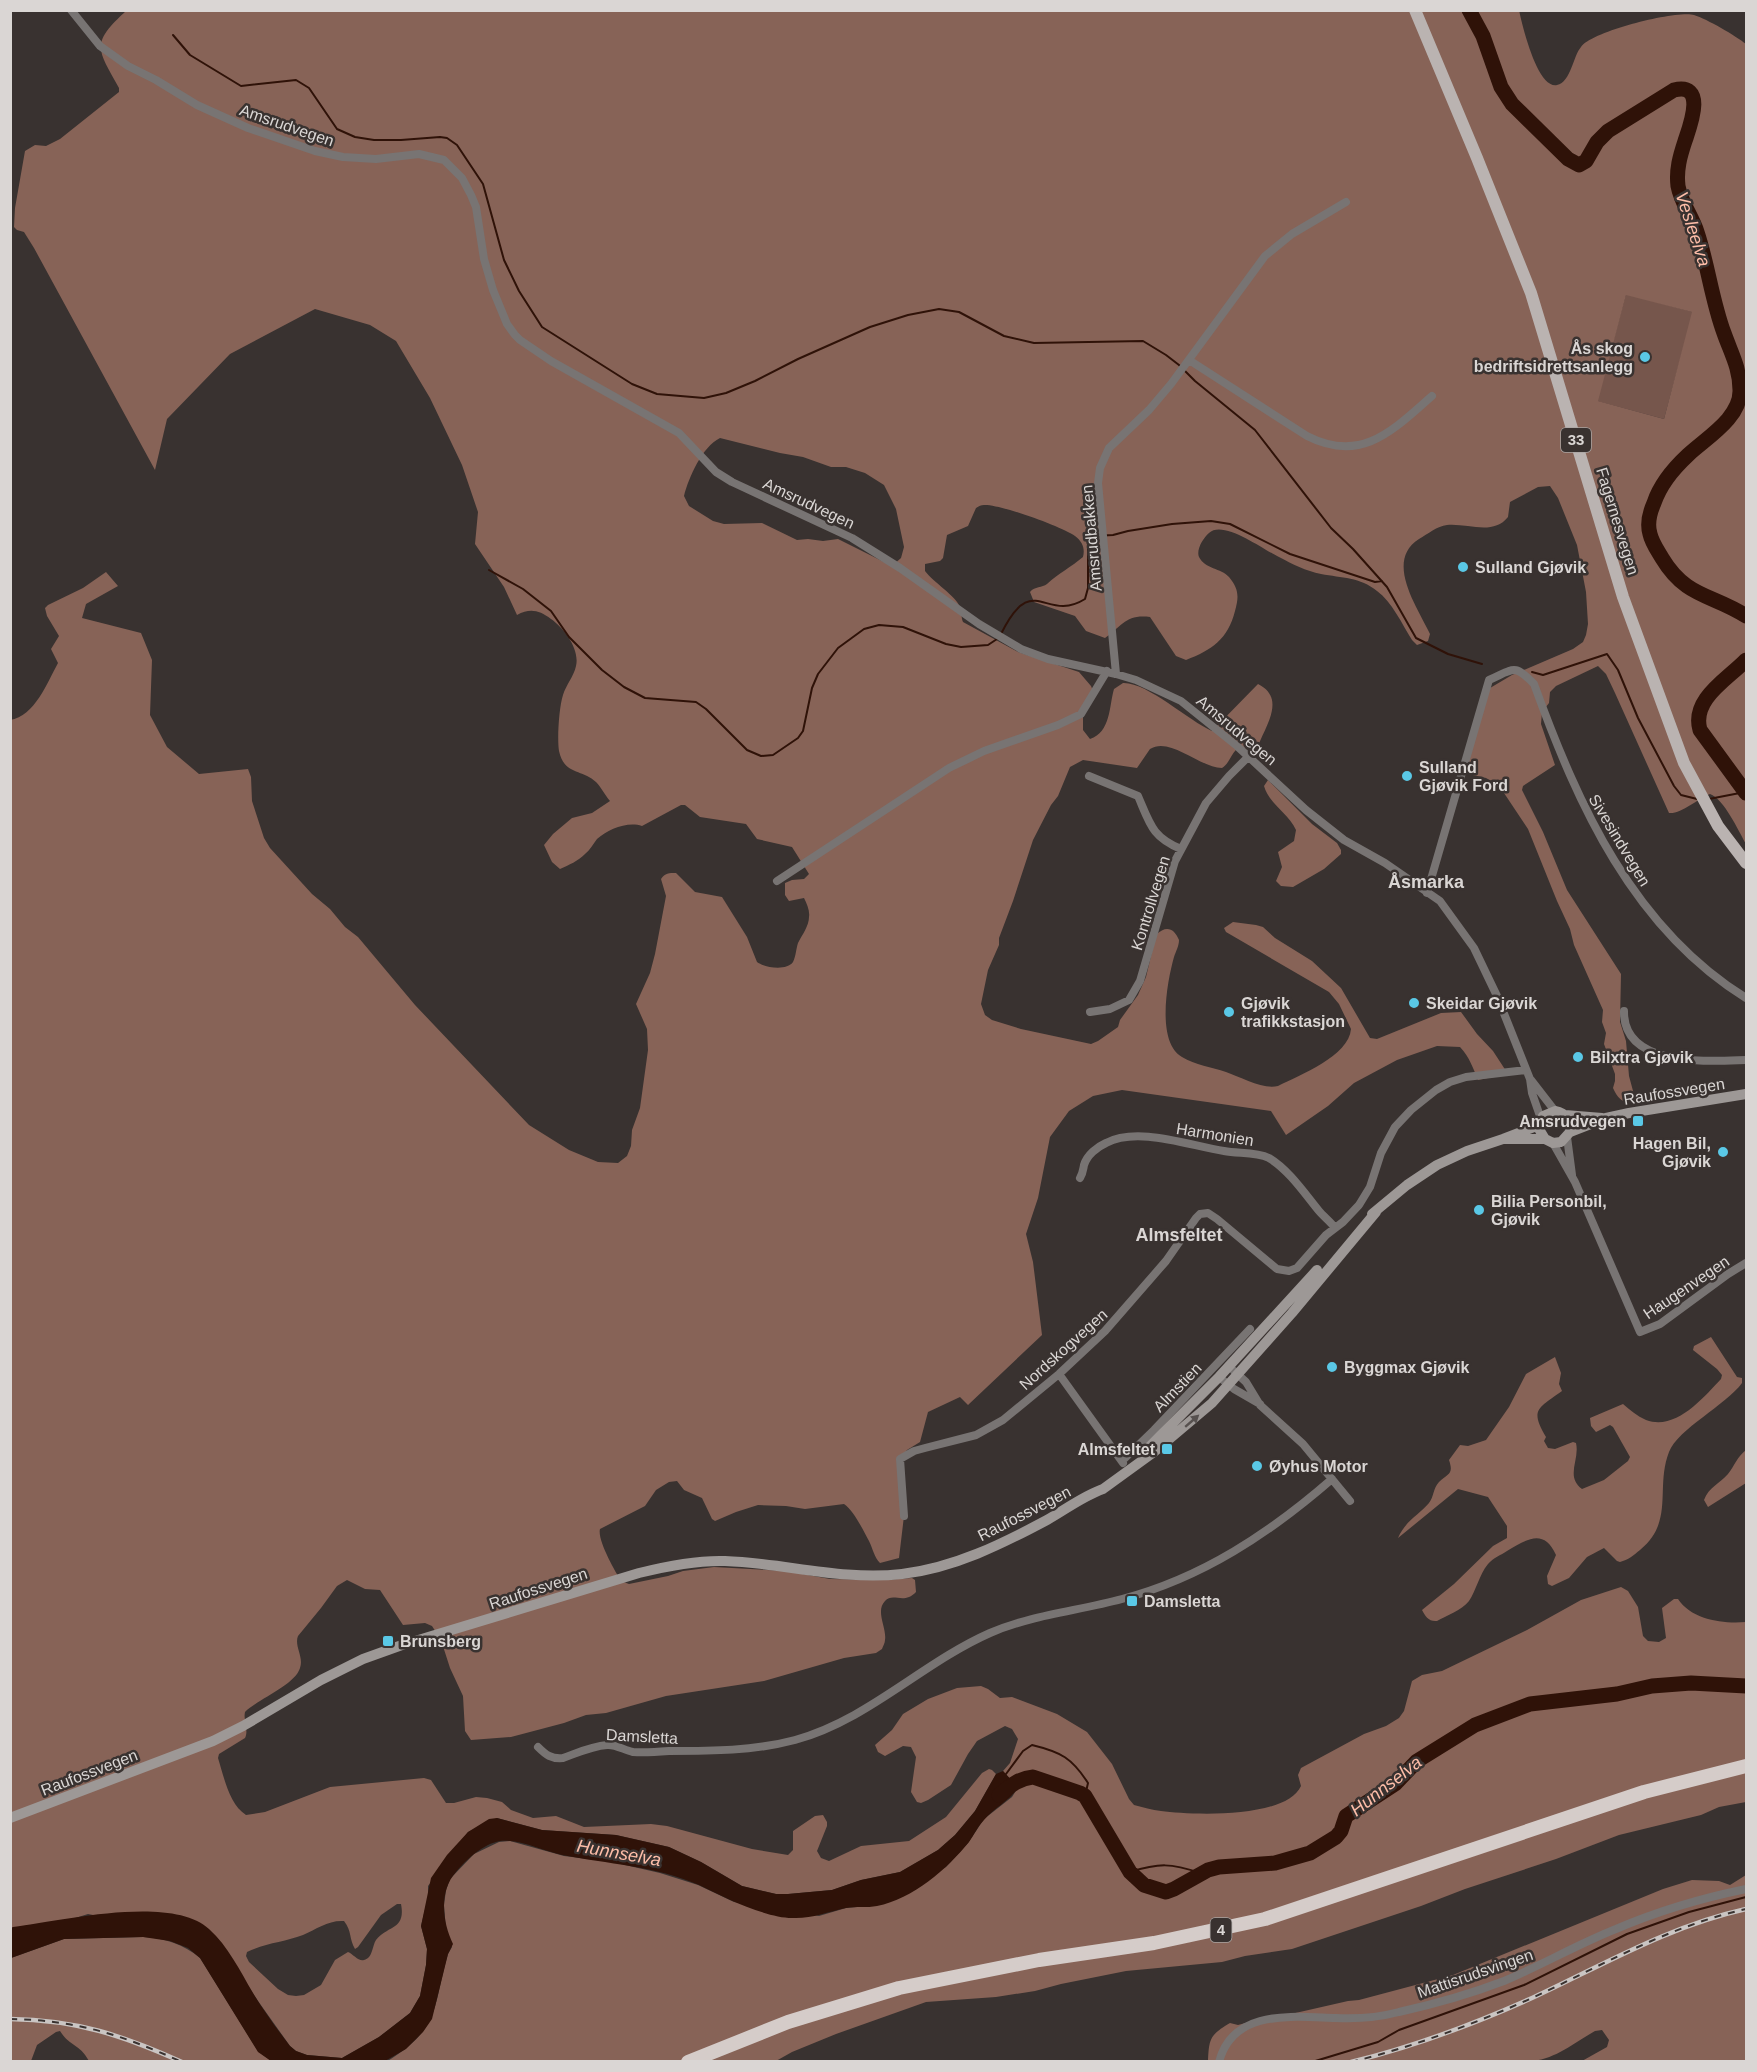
<svg xmlns="http://www.w3.org/2000/svg" width="1757" height="2072" font-family="Arial,sans-serif">
<style>
.green{fill:#76564c}
.forest{fill:#876357;fill-rule:evenodd}
.water{fill:#2f1208}
.lines{fill:none;stroke-linecap:round;stroke-linejoin:round}
.stream{stroke:#2f1208;stroke-width:2}
.river{stroke:#2f1208;stroke-width:15}
.street{stroke:#787473;stroke-width:8}
.secondary{stroke:#9d9896;stroke-width:10}
.primary{stroke:#bab3b1;stroke-width:12}
.highway{stroke:#d5ccc9;stroke-width:14}
.rail-casing{stroke:#cac5c3;stroke-width:4.5}
.rail{stroke:#393230;stroke-width:2;stroke-dasharray:7;stroke-linecap:butt}
.oneway{fill:#57514f}
.poi-dot{fill:#5ac8e6;stroke:#393230;stroke-width:2}
.labels{text-anchor:middle;stroke-width:5;stroke-linejoin:round;paint-order:stroke}
.shield{fill:#393230;stroke:#aaa5a3;stroke-width:1.5}
.shield-label{font-size:15px;font-weight:bold;fill:#dad6d4}
.street-label{font-size:16px;fill:#dad6d4;stroke:#393230}
.poi-label{font-size:16px;font-weight:bold;fill:#dad6d4;stroke:#393230;text-anchor:start}
.water-label{font-size:18px;font-style:italic;fill:#fdbda8;stroke:#393230}
.neighbourhood-label{font-size:18px;font-weight:bold;fill:#dad6d4;stroke:#393230}
</style>
<rect width="100%" height="100%" fill="#393230"/>
<!-- green -->
<path class="green" d="M1626 294 1693 312 1664 419 1597 401Z"/>
<!-- forest -->
<path class="forest" d="M127 10H1519C1522 24 1537 89 1557 85 1571 82 1573 56 1581 47 1592 31 1677 10 1694 15 1707 19 1736 36 1746 44V844C1738 830 1724 799 1710 794 1697 799 1682 814 1669 813L1615 693 1606 674 1598 666 1556 686 1550 692 1549 703 1542 712 1541 724 1555 765 1523 786 1522 790 1543 832 1567 890 1621 974 1620 1022 1626 1041 1629 1076 1636 1102C1624 1105 1618 1099 1613 1088L1615 1081V1074L1604 1044 1606 1033 1602 1022 1603 1010 1574 945 1570 929 1557 901 1528 829 1504 793 1493 782 1486 778 1464 773 1485 691 1512 675 1573 649 1583 642 1586 635 1588 624 1586 592 1577 545 1558 498 1550 486 1538 487 1510 502 1508 517C1493 536 1468 523 1447 525 1437 526 1428 534 1419 539 1384 561 1418 608 1430 634L1428 641 1417 645 1412 640C1402 624 1392 602 1377 591 1360 577 1342 578 1321 574 1306 571 1292 564 1279 557 1264 550 1223 519 1209 533 1203 538 1196 550 1199 557 1205 569 1221 568 1229 577 1239 589 1239 597 1235 611 1228 639 1212 650 1186 660L1176 656 1150 617C1126 614 1122 626 1105 638L1086 631 1075 616 1034 602 1030 592C1035 586 1042 588 1047 584 1059 573 1071 567 1083 557 1085 549 1083 542 1075 536 1062 527 1000 504 984 505 981 505 979 506 976 508L968 526 947 535 943 558 940 561 925 564V571C933 582 956 596 960 607 962 613 961 617 963 622L1018 652 1079 672 1091 686 1094 693 1083 715V730L1090 739C1111 732 1109 706 1114 689L1123 683C1147 682 1189 721 1212 731L1258 684C1288 699 1263 729 1257 749L1254 751 1239 747C1231 753 1230 763 1222 768 1200 768 1170 736 1150 749L1137 768 1083 760 1070 767 1058 796 1051 805 1033 840 1013 901 999 938V945L988 970 981 1004 985 1015 992 1020 1021 1029 1091 1044 1098 1041 1118 1027 1120 1020 1138 995 1146 977 1156 935C1166 925 1174 928 1179 940 1179 946 1176 951 1174 957 1167 982 1156 1042 1182 1057 1195 1065 1212 1067 1226 1072 1241 1077 1263 1090 1278 1086 1300 1075 1349 1056 1351 1029L1339 1004 1329 992 1226 932 1224 928 1233 922 1256 925 1263 927 1275 938 1312 961 1341 988 1370 1038 1377 1039 1441 1013 1461 1012 1477 1034 1493 1051 1508 1074 1478 1080C1473 1068 1470 1058 1460 1047L1437 1046 1397 1060 1354 1083 1328 1106 1286 1135 1271 1111 1122 1090 1093 1096 1069 1111 1050 1137 1038 1198 1026 1234 1033 1262 1042 1335 968 1405 960 1397 928 1412 920 1442 907 1450 902 1457 904 1516 899 1558 880 1563C874 1557 873 1549 869 1541 863 1530 854 1511 844 1504L805 1509 786 1506 758 1505 736 1512 715 1521 712 1519 702 1498 684 1490 677 1481 669 1482 656 1490 645 1506 600 1529C597 1540 615 1571 621 1581L629 1584 668 1576 683 1571 714 1567 786 1571 830 1579 885 1580 912 1578 915 1580 916 1592C904 1605 893 1592 885 1601 875 1611 887 1628 885 1640 885 1643 883 1646 882 1649L876 1653 844 1658 764 1681 666 1696 606 1713 586 1715 564 1723 511 1737 471 1740 465 1731 463 1696 450 1668 441 1640 432 1626 425 1623 403 1625 380 1590 365 1589 347 1580 337 1586 321 1608 298 1636C294 1646 304 1657 300 1668 295 1685 258 1699 245 1712 243 1721 249 1730 245 1738L219 1754 218 1758C224 1777 229 1804 246 1815L265 1812 330 1787 424 1778 431 1780 446 1803H454L476 1797 487 1798 502 1802 511 1810 533 1818 556 1816 584 1827 651 1824 667 1826 752 1849 788 1855 793 1850V1831L815 1816 823 1815 827 1822V1826L817 1851 821 1858 829 1861 861 1846 909 1841 946 1817 982 1773 989 1769 992 1770 996 1774 975 1811 955 1835 938 1850 900 1872 861 1880 832 1890 788 1894H776L742 1886 701 1862 669 1847 616 1835 542 1830 497 1818 468 1832 428 1886V1897L421 1926 427 1949 426 1965 420 1996 410 2013 379 2037 342 2058 307 2055 296 2051 290 2046 258 2001 218 1939 88 1914 72 1919 11 1928 10 720C35 716 47 683 58 663L51 649 59 636 47 616 45 608 48 605 83 588 106 572 118 586 86 604 82 618 141 633 152 660 150 715 167 747 199 774 248 769 251 777 252 801 264 838 270 848 312 894 330 909 345 927 358 937 415 1005 529 1125 569 1150 598 1162 618 1163 627 1156 631 1146 632 1130 640 1108 648 1050 647 1029 636 1004 650 973 655 954 666 896 661 879C665 873 669 873 676 873L695 892 722 897 747 937 757 962C765 968 787 971 793 962 796 956 796 949 798 943 802 935 809 926 809 917 810 911 807 904 804 898L789 901 785 895V883L792 880 804 879 809 874 792 847 757 839 746 824 700 817 685 805H681L642 826C628 821 608 829 597 839 593 844 590 850 585 854 578 861 569 865 560 869L552 862 544 845 553 834 572 818 592 813 610 801C605 795 601 787 596 782 582 769 564 775 559 751 557 739 559 707 563 695 566 685 574 676 576 666 580 649 564 628 551 619 539 610 530 608 517 615L504 587 475 544 478 512 462 465 430 398 396 341 370 325 315 309 230 354 167 419 155 470 34 248 24 232 17 230 14 227 15 208 25 151 35 145 46 146 60 139 119 92V88C97 48 90 44 127 10ZM1626 295 1692 312 1664 419 1598 401ZM720 438 780 453 803 457 831 467H846L865 473 884 485 896 509 904 547 901 558 892 566 838 539 823 541 808 539 797 540 762 523 724 524 713 521 689 506 684 496C689 477 702 447 720 438ZM397 1904H401C406 1930 388 1925 376 1940 372 1946 373 1958 364 1960 359 1962 353 1954 348 1952L335 1960 321 1985 304 1995 296 1996 288 1995 278 1989 249 1962 246 1956 247 1952C265 1943 285 1942 303 1935 317 1929 328 1920 344 1921 352 1931 349 1939 355 1949L358 1947 381 1915Z
M1268 780 1312 824 1337 843 1341 850V854L1324 869 1293 887 1281 886 1276 881 1282 867 1278 852 1294 841 1296 830C1288 813 1269 804 1264 786Z
M1711 1337 1737 1377 1742 1378V1383C1726 1405 1678 1429 1669 1452 1655 1488 1675 1521 1640 1550 1634 1555 1628 1560 1620 1562L1617 1561 1604 1548 1587 1557 1569 1578 1552 1586 1548 1584 1547 1576 1556 1555C1544 1528 1527 1539 1507 1551 1501 1555 1493 1558 1488 1564 1479 1575 1476 1591 1469 1601 1462 1610 1446 1616 1437 1621 1429 1622 1425 1616 1422 1610L1454 1584 1493 1546 1507 1538V1526L1488 1497 1458 1489 1398 1538C1406 1520 1418 1516 1429 1503 1434 1497 1433 1488 1439 1482 1448 1473 1454 1475 1449 1460L1460 1445 1468 1446 1486 1440 1509 1407 1526 1374 1555 1357 1561 1373 1559 1384 1562 1391C1539 1408 1529 1409 1546 1437L1544 1441 1548 1448 1555 1449 1573 1442 1576 1443C1580 1460 1565 1476 1582 1489L1604 1480 1628 1461 1630 1457 1613 1427 1610 1425 1596 1432 1591 1426 1590 1418 1623 1404C1630 1410 1637 1416 1646 1420 1676 1431 1703 1398 1721 1379L1722 1375 1717 1369 1693 1350 1694 1346Z
M1746 1450V1483L1708 1507 1704 1500C1709 1487 1719 1484 1728 1474 1735 1465 1737 1457 1746 1450Z
M1621 1587 1628 1591 1638 1607 1643 1636 1648 1641 1659 1642 1666 1638 1662 1608 1674 1599H1678C1692 1620 1723 1624 1746 1622V1802L1719 1807 1701 1815 1619 1835 1556 1859 1465 1889 1421 1906 1292 1949 1245 1956 1222 1962 1126 1971 1061 1984 1035 1991 996 1997 926 2002 836 2034 792 2052 776 2061 386 2062C441 2028 432 2010 448 1954L452 1947 446 1930 444 1905 446 1890 450 1879 474 1854 499 1842 510 1841 564 1856 612 1862 660 1873 698 1885 734 1902 819 1916 846 1908 878 1905 946 1867 968 1843 984 1819 1012 1797 1017 1789 1014 1783 1003 1771 1010 1763 1018 1739 1012 1729 1005 1726 977 1741 968 1754 951 1785 928 1800 921 1803 917 1802 911 1792 916 1757 911 1747 903 1746 885 1756 878 1752 875 1745 892 1730 903 1714 928 1699 957 1688 981 1686 988 1689 1000 1698 1012 1697 1057 1714 1087 1732 1112 1764 1129 1799 1134 1805C1143 1807 1152 1810 1161 1811 1192 1815 1286 1819 1301 1786L1298 1775 1301 1768 1364 1734 1386 1726 1399 1718 1404 1711 1412 1681 1422 1675 1442 1671 1527 1630 1581 1600Z
M1746 1875V2061H1582L1607 2047 1609 2040 1602 2030 1595 2031C1574 2043 1557 2058 1533 2061L1208 2062C1209 2038 1210 2035 1230 2023L1238 2025 1280 2014H1291L1348 2001 1359 2000 1453 1975 1663 1889 1692 1880 1719 1881 1730 1885Z
M143 1937C165 1938 183 1944 200 1958L258 2051 271 2061H89C79 2043 70 2047 60 2031L56 2032 37 2045 31 2061 11 2062V1958L64 1939Z"/>
<!-- water -->
<path class="water" d="M1003 1771 1014 1783 1017 1789C1008 1802 994 1808 984 1820 978 1826 974 1835 969 1842 947 1869 913 1899 877 1906 867 1908 856 1906 846 1908 827 1912 811 1919 792 1918 766 1918 723 1897 699 1885 656 1866 607 1864 562 1855 542 1851 521 1839 500 1841 483 1844 467 1859 456 1872 439 1891 442 1921 453 1944L448 1954 432 2019 423 2032 406 2049 385 2061H271L258 2052 200 1958 188 1948 170 1941 143 1937 64 1939 11 1958V1928L13 1927C60 1921 172 1894 209 1929 228 1946 240 1971 253 1993 264 2011 277 2029 290 2046L296 2051 307 2055 342 2058 379 2037 410 2013 420 1996 426 1965 427 1949 421 1926 431 1878 447 1855 468 1832 489 1819 497 1818 542 1830 616 1835 669 1847 701 1862 742 1886 776 1894H788L832 1890 861 1880 900 1872 938 1850 955 1835 975 1811 996 1774Z"/>
<g class="lines">
<!-- stream -->
<path class="stream" d="M173 35 190 55 241 86 296 80 309 88 337 129 355 137 374 140H401L440 137 447 138 457 145 483 184 504 260 519 291 542 327 632 384 657 394 704 398 726 393 755 381 798 359 870 327 908 315 939 309 959 312 1004 336 1034 343 1143 341 1166 355 1179 365 1195 381 1255 430 1331 528 1353 549 1387 587 1416 638 1448 654 1482 664
M489 570 523 589 551 611 569 637 602 670 624 687 645 698 696 702 706 709 747 750 761 756 773 755 798 738 803 731 812 688 818 674 838 648 864 629 879 625 903 627 946 644 961 647 988 645 997 639
M1001 634C1033 569 1045 624 1085 599L1088 588V540L1094 536 1113 535 1128 531 1172 524 1211 521 1230 524 1290 554 1375 582 1382 581
M1532 672 1543 675 1607 654 1618 670 1638 718 1674 786 1681 795 1697 799
M1709 799 1745 792
M1006 1774 1023 1751 1032 1745C1061 1752 1072 1758 1088 1783L1085 1796
M1130 1872C1159 1863 1171 1863 1200 1873
M1312 2062 1378 2042 1399 2030 1524 1985 1627 1934 1689 1912 1746 1897"/>
<!-- river -->
<path class="river" d="M1469 10 1483 36 1501 87 1512 104 1568 159 1579 165 1586 161 1597 142 1608 131 1674 90C1707 82 1690 126 1685 141 1680 156 1676 170 1678 186 1681 203 1692 216 1697 232 1708 265 1712 301 1724 333 1731 353 1740 368 1740 390 1741 418 1706 438 1688 455 1674 468 1660 485 1654 503 1650 512 1647 524 1650 534 1652 543 1658 551 1662 558 1686 598 1712 594 1746 616
M1746 660C1728 679 1691 699 1700 730L1746 793
M999 1795C1009 1787 1019 1778 1033 1777L1080 1793 1085 1796 1130 1872 1144 1885 1166 1892 1174 1889 1208 1870 1219 1867 1275 1863 1310 1853 1336 1837 1341 1831 1346 1816 1395 1784 1417 1761 1475 1725 1530 1704 1617 1694 1652 1686 1691 1683 1746 1686"/>
<!-- street -->
<path class="street" d="M71 10 100 46 128 66 156 80 197 105 248 128 315 151 343 157 376 159 419 154 444 160 462 178 471 195 476 207 484 259 493 290 507 324 515 335 520 340 551 361 679 433 716 472 732 482 852 538 900 568 979 624 1021 649 1048 659 1116 674 1136 680 1181 701 1237 746 1306 810 1344 840 1385 863 1440 901 1474 948 1497 996 1530 1079 1532 1093 1541 1119
M1189 360 1307 436C1362 464 1393 430 1432 396
M1116 674 1098 483 1100 468 1109 448 1149 410 1171 384 1265 256 1292 234 1346 202
M1089 776 1138 796C1150 824 1152 837 1181 849
M777 881 949 768 984 751 1058 725 1081 714 1107 671
M1427 893 1489 680C1514 669 1514 663 1534 684 1578 805 1633 928 1746 998
M1624 1011C1623 1068 1709 1061 1746 1060
M1090 1012 1110 1009 1129 1000 1140 981 1175 861 1206 803 1229 776 1249 756
M1531 1080 1555 1111
M1567 1137 1572 1175
M1553 1143 1575 1182 1640 1332 1660 1324 1728 1274 1746 1263
M1080 1178C1083 1173 1083 1170 1084 1165 1087 1155 1097 1147 1106 1143 1138 1126 1190 1146 1224 1151 1238 1154 1255 1151 1269 1158 1289 1170 1305 1194 1319 1211 1324 1217 1331 1222 1335 1228
M1234 1371 1246 1382 1260 1405 1303 1444 1350 1501
M1059 1374 1123 1463
M1219 1377 1234 1389 1260 1404
M1122 1461 1154 1430 1250 1329
M904 1516 900 1459 914 1451 925 1448 976 1435 1003 1420 1059 1374 1105 1331 1166 1261 1196 1218 1200 1214 1208 1213 1217 1219 1277 1269 1289 1271 1297 1268 1326 1235 1343 1222 1359 1205 1370 1187 1381 1153 1395 1127 1411 1110 1436 1090 1450 1082 1466 1077 1526 1070
M538 1747C546 1755 551 1759 563 1758 577 1753 592 1746 607 1745 615 1744 624 1750 633 1752 644 1753 657 1752 669 1751 711 1751 754 1751 795 1740 868 1720 922 1663 990 1633 1031 1615 1078 1611 1122 1599 1202 1578 1270 1533 1332 1479
M1219 2062C1233 2008 1294 2017 1336 2018 1356 2019 1380 2017 1399 2012 1435 2004 1470 1994 1504 1981 1542 1965 1578 1944 1616 1929 1658 1911 1702 1898 1746 1889"/>
<!-- secondary -->
<path class="secondary" d="M1565 1115 1602 1118
M1570 1132 1606 1118 1629 1113 1746 1094
M1504 1139H1545L1553 1143 1561 1142 1570 1132C1572 1121 1566 1113 1555 1111L1543 1116 1539 1129 1545 1139
M1372 1214 1407 1185 1437 1165 1467 1151 1503 1139 1539 1125
M1144 1452 1219 1377 1317 1270
M10 1818 213 1741 243 1726 321 1680 363 1659 402 1645 639 1573C667 1566 696 1560 725 1561 784 1563 842 1581 902 1574 954 1568 1002 1544 1047 1520 1065 1510 1083 1496 1103 1489L1154 1452 1212 1403 1292 1313 1376 1212"/>
<!-- primary -->
<path class="primary" d="M1415 10 1477 158 1531 293 1623 597 1684 763 1718 826 1746 863"/>
<!-- highway -->
<path class="highway" d="M688 2062 788 2022 899 1988 1039 1960 1154 1943 1265 1919 1644 1792 1746 1766"/>
<!-- rail casing -->
<g class="rail-casing">
<path id="rail" d="M10 2019C77 2020 122 2035 182 2062
M1351 2062C1413 2047 1474 2024 1532 1998 1603 1965 1669 1926 1746 1909"/>
</g>
<!-- rail -->
<use href="#rail" class="rail"/>
</g>
<!-- one-way arrows -->
<defs><path id="oneway-solid" d="M-6-.8H1V-3.2L6.5 0L1 3.2V.8H-6Z" transform="scale(1.5)"/></defs>
<use class="oneway" href="#oneway-solid" transform="translate(1192 1421) rotate(-41)"/>
<!-- markers -->
<g class="poi-dot">
<circle cx="1645" cy="357" r="6"/>
<circle cx="1463" cy="567" r="6"/>
<circle cx="1407" cy="776" r="6"/>
<circle cx="1414" cy="1003" r="6"/>
<circle cx="1229" cy="1012" r="6"/>
<circle cx="1578" cy="1057" r="6"/>
<rect x="1632" y="1115" width="12" height="12" rx="3"/>
<circle cx="1723" cy="1152" r="6"/>
<circle cx="1479" cy="1210" r="6"/>
<circle cx="1332" cy="1367" r="6"/>
<rect x="1161" y="1443" width="12" height="12" rx="3"/>
<circle cx="1257" cy="1466" r="6"/>
<rect x="1126" y="1595" width="12" height="12" rx="3"/>
<rect x="382" y="1635" width="12" height="12" rx="3"/>
</g>
<g class="labels">
<!-- shield labels -->
<g class="shield">
<rect x="1561" y="428" width="30" height="24" rx="4.5"/>
<rect x="1210.5" y="1918" width="21" height="24" rx="4.5"/>
</g>
<g class="shield-label">
<text x="1576" y="445">33</text>
<text x="1221" y="1935">4</text>
</g>
<!-- street labels -->
<g class="street-label">
<text transform="translate(287 125) rotate(19)" y="6">Amsrudvegen</text>
<text transform="translate(809 503) rotate(25)" y="6">Amsrudvegen</text>
<text transform="translate(1618 521) rotate(73)" y="6">Fagernesvegen</text>
<text transform="translate(1091 538) rotate(-95)" y="6">Amsrudbakken</text>
<text transform="translate(1237 730) rotate(40)" y="6">Amsrudvegen</text>
<text transform="translate(1620 840) rotate(59)" y="6">Sivesindvegen</text>
<text transform="translate(1150 903) rotate(-73)" y="6">Kontrollvegen</text>
<text transform="translate(1674 1091) rotate(-9)" y="6">Raufossvegen</text>
<text transform="translate(1215 1134) rotate(9)" y="6">Harmonien</text>
<text transform="translate(1686 1287) rotate(-34)" y="6">Haugenvegen</text>
<text transform="translate(1063 1349) rotate(-42)" y="6">Nordskogvegen</text>
<text transform="translate(1177 1387) rotate(-46)" y="6">Almstien</text>
<text transform="translate(1024 1513) rotate(-27)" y="6">Raufossvegen</text>
<text transform="translate(538 1588) rotate(-18)" y="6">Raufossvegen</text>
<text transform="translate(642 1736) rotate(3)" y="6">Damsletta</text>
<text transform="translate(89 1772) rotate(-21)" y="6">Raufossvegen</text>
<text transform="translate(1475 1973) rotate(-19)" y="6">Mattisrudsvingen</text>
</g>
<!-- poi labels -->
<g class="poi-label">
<text x="1633" y="354" text-anchor="end">Ås skog<tspan x="1633" dy="18">bedriftsidrettsanlegg</tspan></text>
<text x="1475" y="573">Sulland Gjøvik</text>
<text x="1419" y="773">Sulland<tspan x="1419" dy="18">Gjøvik Ford</tspan></text>
<text x="1241" y="1009">Gjøvik<tspan x="1241" dy="18">trafikkstasjon</tspan></text>
<text x="1426" y="1009">Skeidar Gjøvik</text>
<text x="1590" y="1063">Bilxtra Gjøvik</text>
<text x="1626" y="1127" text-anchor="end">Amsrudvegen</text>
<text x="1711" y="1149" text-anchor="end">Hagen Bil,<tspan x="1711" dy="18">Gjøvik</tspan></text>
<text x="1491" y="1207">Bilia Personbil,<tspan x="1491" dy="18">Gjøvik</tspan></text>
<text x="1344" y="1373">Byggmax Gjøvik</text>
<text x="1155" y="1455" text-anchor="end">Almsfeltet</text>
<text x="1269" y="1472">Øyhus Motor</text>
<text x="1144" y="1607">Damsletta</text>
<text x="400" y="1647">Brunsberg</text>
</g>
<!-- water labels -->
<g class="water-label">
<text transform="translate(1693 229) rotate(72)" y="6">Vesleelva</text>
<text transform="translate(1386 1786) rotate(-38)" y="6">Hunnselva</text>
<text transform="translate(619 1853) rotate(10)" y="6">Hunnselva</text>
</g>
<!-- neighbourhood labels -->
<g class="neighbourhood-label">
<text x="1426" y="888">Åsmarka</text>
<text x="1179" y="1241">Almsfeltet</text>
</g>
</g>
<!-- border -->
<rect width="1757" height="2072" fill="none" stroke="#dad6d4" stroke-width="24"/>
</svg>
